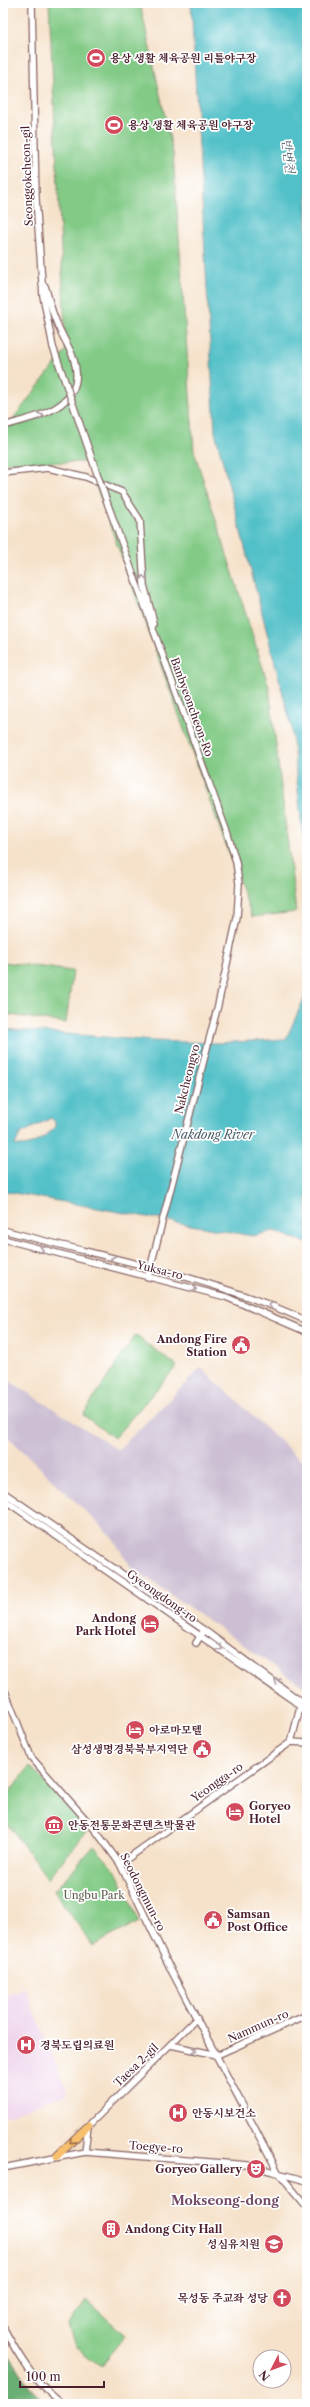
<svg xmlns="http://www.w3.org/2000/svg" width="310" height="2407" font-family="'Libre Caslon Text','Noto Serif KR',serif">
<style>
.built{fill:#edd1e9}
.industrial{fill:#ccbfd4}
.green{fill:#82ca86;stroke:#667458}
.forest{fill:#69ae73;stroke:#5a664f}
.water{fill:#51c0c8;stroke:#4e707a;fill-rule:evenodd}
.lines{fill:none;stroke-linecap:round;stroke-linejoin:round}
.minor-casing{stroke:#866363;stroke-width:8}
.major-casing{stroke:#866363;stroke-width:9}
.minor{stroke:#fff;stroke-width:5.5}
.major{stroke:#f8bf6c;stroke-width:7}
.minor-bridge-casing{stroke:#866363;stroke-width:8;stroke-linecap:butt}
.minor-bridge{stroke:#fff;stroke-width:5.5}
.oneway{stroke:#ae9aa0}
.oneway2{stroke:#986748}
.labels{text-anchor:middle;stroke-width:3.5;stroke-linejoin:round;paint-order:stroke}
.poi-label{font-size:11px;font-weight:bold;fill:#4a1f2b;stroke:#fff;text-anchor:start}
.street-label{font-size:11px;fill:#4a1f2b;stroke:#fff}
.park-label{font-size:11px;fill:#5e5b4b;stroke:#fff}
.water-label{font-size:12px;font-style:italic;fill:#4d5f6a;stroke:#fff}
.quarter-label{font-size:13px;font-weight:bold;fill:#734b67;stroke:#fff}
</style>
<rect width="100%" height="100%" fill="#fff"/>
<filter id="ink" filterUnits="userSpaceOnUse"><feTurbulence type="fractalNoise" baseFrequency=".025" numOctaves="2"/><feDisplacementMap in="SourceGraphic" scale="8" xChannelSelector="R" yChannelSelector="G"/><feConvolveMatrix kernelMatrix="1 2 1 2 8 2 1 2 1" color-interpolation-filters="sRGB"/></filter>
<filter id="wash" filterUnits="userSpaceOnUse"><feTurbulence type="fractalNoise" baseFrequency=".012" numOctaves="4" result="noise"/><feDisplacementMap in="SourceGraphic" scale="16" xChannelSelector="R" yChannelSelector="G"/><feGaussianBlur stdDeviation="0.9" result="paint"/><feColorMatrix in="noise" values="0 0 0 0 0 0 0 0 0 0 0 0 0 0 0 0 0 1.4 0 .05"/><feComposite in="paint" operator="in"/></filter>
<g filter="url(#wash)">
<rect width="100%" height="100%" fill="#f6e2cb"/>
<!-- built -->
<path class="built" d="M25 1988 68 2093 5 2117 3 2113V1997Z"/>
<!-- industrial -->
<path class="industrial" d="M201 1368 307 1466V1689L131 1567 111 1536 3 1432V1377L118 1450Z"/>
<!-- green -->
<path class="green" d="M49 3H140L173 153 194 451 269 687 296 912 252 917 87 462 3 463V432L66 350Z
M3 962 73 971 66 1023 3 1014Z
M135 1335 177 1366 114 1438 83 1415Z
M30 1766 88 1829 48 1879 3 1817V1801Z
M94 1846 116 1871 139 1921 93 1946 54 1891Z
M86 2300 125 2335 101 2366 75 2347 68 2326Z"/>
<!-- forest -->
<path class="forest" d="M3 2350H6L33 2391 47 2404H3Z"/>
<!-- water -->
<path class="water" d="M191 3H306L307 9V855L302 829 291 725 215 432Z
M307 992V1243L274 1231 253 1236 241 1234 3 1191V1029L154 1041 216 1043 286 1039ZM51 1118 55 1122V1127C47 1136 28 1150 15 1145L20 1134Z"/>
</g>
<g filter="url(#ink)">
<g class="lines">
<!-- minor casing -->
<g class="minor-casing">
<path id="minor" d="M32 3 36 199 43 296 53 347
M3 426C35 417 88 408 74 360 70 347 61 335 56 321 51 310 49 298 45 286
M3 473 48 468 86 477 122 492 140 520 144 585 154 623
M108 505 228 835 236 862 239 884 237 918 218 1005 148 1277
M3 1230C105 1258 211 1276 307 1321
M3 1239 226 1297 307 1332
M3 1492 204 1630 307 1706
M3 1499 294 1701 307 1714
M196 1643 203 1632
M3 1686 31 1757 96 1831 120 1864 172 1972 278 2172 307 2207
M291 1742 307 1743
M120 1864 291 1742 301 1704
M171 2045 217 2055
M217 2055 307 2015
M85 2152 88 2126 197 2018
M3 2168 85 2152 248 2165 307 2181
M3 2327C20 2359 34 2381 62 2404"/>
</g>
<!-- major casing -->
<g class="major-casing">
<path id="major" d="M57 2156 88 2126"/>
</g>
<!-- minor -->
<use href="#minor" class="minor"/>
<!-- major -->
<use href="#major" class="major"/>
<!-- minor-bridge casing -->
<g class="minor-bridge-casing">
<path id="minor-bridge" d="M53 347 108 505"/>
</g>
<!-- minor-bridge -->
<use href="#minor-bridge" class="minor-bridge"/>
</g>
<!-- one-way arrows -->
<defs><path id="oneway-chevron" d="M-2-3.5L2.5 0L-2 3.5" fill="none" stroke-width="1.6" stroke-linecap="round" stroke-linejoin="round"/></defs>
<g class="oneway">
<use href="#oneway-chevron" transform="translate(41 416) rotate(-17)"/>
<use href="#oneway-chevron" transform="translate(143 578) rotate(-97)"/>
<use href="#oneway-chevron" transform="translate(41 1250) rotate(15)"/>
<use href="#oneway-chevron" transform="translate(113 1259) rotate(-167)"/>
<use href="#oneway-chevron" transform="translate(194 1289) rotate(14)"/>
<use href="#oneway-chevron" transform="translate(271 1305) rotate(-160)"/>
<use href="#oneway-chevron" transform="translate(220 1648) rotate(35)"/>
<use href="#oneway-chevron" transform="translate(277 1681) rotate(-144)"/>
<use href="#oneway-chevron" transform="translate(194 2050) rotate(13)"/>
</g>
<use class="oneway2" href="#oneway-chevron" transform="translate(72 2141) rotate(136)"/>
</g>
<!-- icons -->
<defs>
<g id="stadium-disc" transform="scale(1)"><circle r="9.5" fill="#d1495b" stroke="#fff"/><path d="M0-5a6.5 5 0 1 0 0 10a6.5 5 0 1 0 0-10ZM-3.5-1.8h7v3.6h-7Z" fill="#fff"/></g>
<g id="civic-disc" transform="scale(1)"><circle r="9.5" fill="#d1495b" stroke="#fff"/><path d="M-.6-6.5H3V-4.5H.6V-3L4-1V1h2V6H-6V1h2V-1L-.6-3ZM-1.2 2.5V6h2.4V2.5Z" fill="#fff"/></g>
<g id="hotel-disc" transform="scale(1)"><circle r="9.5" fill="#d1495b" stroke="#fff"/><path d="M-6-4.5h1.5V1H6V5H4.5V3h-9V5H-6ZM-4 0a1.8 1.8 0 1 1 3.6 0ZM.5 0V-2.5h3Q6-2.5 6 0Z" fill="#fff"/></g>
<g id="museum-disc" transform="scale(1)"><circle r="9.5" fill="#d1495b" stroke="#fff"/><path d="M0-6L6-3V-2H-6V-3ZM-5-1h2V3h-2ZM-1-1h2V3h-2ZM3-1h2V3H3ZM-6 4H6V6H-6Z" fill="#fff"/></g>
<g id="hospital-disc" transform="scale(1)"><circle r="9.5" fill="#d1495b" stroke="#fff"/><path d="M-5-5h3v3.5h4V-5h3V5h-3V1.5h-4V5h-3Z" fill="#fff"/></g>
<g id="theatre-disc" transform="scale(1)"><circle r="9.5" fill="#d1495b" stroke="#fff"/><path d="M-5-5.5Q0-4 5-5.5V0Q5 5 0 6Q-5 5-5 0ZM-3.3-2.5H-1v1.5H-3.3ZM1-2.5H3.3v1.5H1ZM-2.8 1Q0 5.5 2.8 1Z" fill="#fff"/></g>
<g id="building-disc" transform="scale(1)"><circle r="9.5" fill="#d1495b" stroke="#fff"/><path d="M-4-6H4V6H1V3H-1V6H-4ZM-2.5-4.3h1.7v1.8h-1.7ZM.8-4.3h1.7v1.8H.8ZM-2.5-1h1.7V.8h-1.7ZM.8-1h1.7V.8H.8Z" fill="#fff"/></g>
<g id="school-disc" transform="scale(1)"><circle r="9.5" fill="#d1495b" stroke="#fff"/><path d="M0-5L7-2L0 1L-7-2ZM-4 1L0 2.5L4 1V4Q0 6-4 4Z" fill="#fff"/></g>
<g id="church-disc" transform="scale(1)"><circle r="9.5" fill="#d1495b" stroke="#fff"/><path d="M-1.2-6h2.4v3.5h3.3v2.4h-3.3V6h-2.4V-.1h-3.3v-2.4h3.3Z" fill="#fff"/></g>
</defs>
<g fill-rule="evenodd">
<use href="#stadium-disc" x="96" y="58"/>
<use href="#stadium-disc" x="114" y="125"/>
<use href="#civic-disc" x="241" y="1345"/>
<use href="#hotel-disc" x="150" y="1624"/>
<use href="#hotel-disc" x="135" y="1730"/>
<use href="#civic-disc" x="202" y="1749"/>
<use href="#hotel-disc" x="235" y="1812"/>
<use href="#museum-disc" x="54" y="1825"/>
<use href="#civic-disc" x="213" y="1920"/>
<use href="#hospital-disc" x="26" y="2045"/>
<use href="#hospital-disc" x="178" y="2113"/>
<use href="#theatre-disc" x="256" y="2169"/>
<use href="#building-disc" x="111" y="2229"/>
<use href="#school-disc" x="274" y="2244"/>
<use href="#church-disc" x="282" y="2298"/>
</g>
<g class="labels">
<!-- poi labels -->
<g class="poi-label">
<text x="110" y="62">용상 생활 체육공원 리틀야구장</text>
<text x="128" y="129">용상 생활 체육공원 야구장</text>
<text x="227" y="1343" text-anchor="end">Andong Fire<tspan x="227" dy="13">Station</tspan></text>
<text x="136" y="1622" text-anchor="end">Andong<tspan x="136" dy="13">Park Hotel</tspan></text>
<text x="149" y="1734">아로마모텔</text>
<text x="188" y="1753" text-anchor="end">삼성생명경북북부지역단</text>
<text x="249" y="1810">Goryeo<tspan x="249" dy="13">Hotel</tspan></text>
<text x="68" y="1829">안동전통문화콘텐츠박물관</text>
<text x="227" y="1918">Samsan<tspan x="227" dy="13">Post Office</tspan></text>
<text x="40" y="2049">경북도립의료원</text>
<text x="192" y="2117">안동시보건소</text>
<text x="242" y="2173" text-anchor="end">Goryeo Gallery</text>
<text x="125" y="2233">Andong City Hall</text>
<text x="260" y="2248" text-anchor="end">성심유치원</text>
<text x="268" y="2302" text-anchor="end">목성동 주교좌 성당</text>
</g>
<!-- street labels -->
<g class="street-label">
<text transform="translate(27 176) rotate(-92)" y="4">Seonggokcheon-gil</text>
<text transform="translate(192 707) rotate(70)" y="4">Banbyeoncheon-Ro</text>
<text transform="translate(187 1079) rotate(-76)" y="4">Nakcheongyo</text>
<text transform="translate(160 1270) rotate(14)" y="4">Yuksa-ro</text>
<text transform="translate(162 1596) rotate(35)" y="4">Gyeongdong-ro</text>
<text transform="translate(217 1782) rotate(-35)" y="4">Yeongga-ro</text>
<text transform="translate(143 1892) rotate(63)" y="4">Seodongmun-ro</text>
<text transform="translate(258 2026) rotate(-24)" y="4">Nammun-ro</text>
<text transform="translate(136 2065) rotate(-44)" y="4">Taesa 2-gil</text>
<text transform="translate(156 2147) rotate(4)" y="4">Toegye-ro</text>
</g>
<!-- park labels -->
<g class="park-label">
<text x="94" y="1899">Ungbu Park</text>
</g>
<!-- water labels -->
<g class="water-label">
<text transform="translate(288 156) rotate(83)" y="4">반변천</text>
<text x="213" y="1139">Nakdong River</text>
</g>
<!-- quarter labels -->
<g class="quarter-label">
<text x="225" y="2205">Mokseong-dong</text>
</g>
</g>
<!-- margin -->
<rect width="310" height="2407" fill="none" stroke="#fff" stroke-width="16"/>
<!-- north arrow -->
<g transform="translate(272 2369) rotate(228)"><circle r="19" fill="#ffffff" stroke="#b7a5aa"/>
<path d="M0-3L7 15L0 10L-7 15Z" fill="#d1495b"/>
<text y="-6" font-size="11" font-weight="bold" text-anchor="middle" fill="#4a1f2b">N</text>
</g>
<!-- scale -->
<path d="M20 2381v6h84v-6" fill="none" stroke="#4a1f2b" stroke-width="2"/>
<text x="26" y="2381" font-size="12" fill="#4a1f2b" stroke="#ffffff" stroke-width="3" paint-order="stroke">100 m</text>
</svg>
